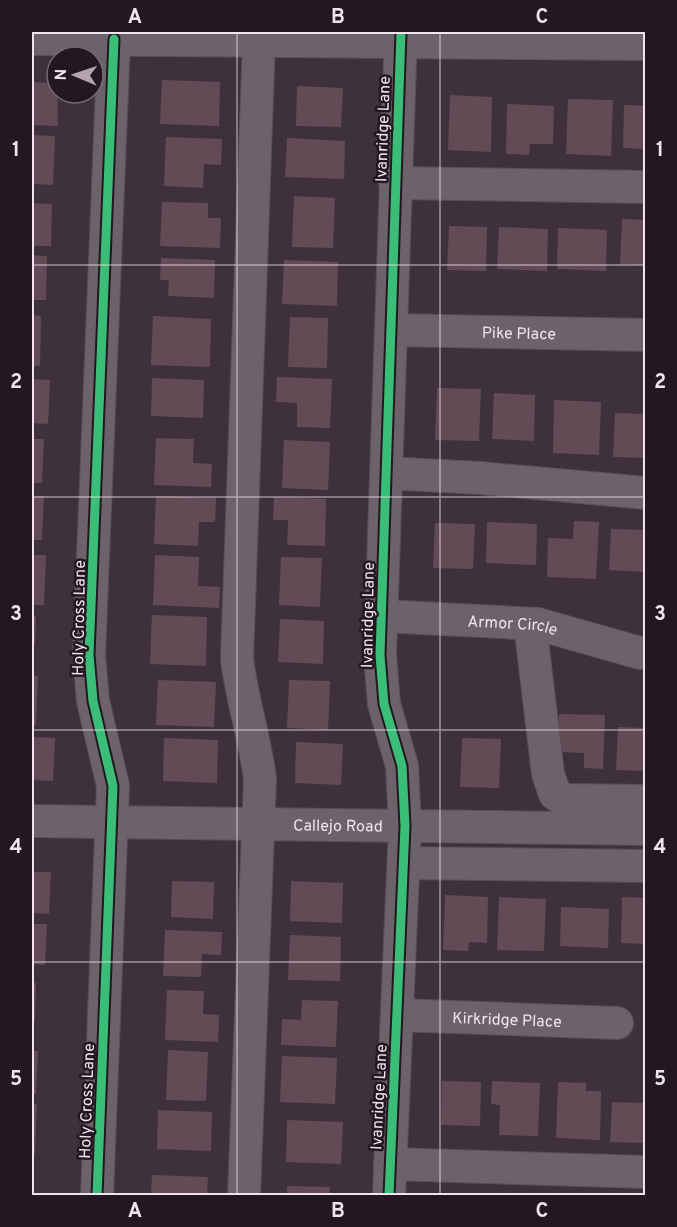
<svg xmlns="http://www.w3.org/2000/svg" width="677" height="1227" font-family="Overpass,sans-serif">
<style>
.building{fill:#624b55}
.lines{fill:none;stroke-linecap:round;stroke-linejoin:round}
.minor-casing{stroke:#5a4e57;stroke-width:34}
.minor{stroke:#6c626a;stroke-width:32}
.cycleway-casing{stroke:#231821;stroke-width:13}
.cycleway{stroke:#3abd76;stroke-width:9}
.grid{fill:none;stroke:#f3e3ef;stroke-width:1.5;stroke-opacity:0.55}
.labels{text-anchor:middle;stroke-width:5;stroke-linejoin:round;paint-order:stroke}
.street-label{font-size:16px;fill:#f3e3ef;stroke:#231821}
.neatline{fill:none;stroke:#f3e3ef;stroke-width:2}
.grid-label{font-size:20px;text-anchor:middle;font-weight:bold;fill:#f3e3ef}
</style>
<rect width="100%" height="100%" fill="#3e313b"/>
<!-- building -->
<path class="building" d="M162 80 220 82 219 126 160 124Z
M32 82 57 83 58 126 32 125Z
M297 86 343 88 341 127 296 126Z
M450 95 492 97 491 152 448 150Z
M568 99 613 100 611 156 566 154Z
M507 104 554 106 553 144H530L529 155 506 154Z
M624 105 646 106V149L623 148Z
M32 135 55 136 53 185 32 184Z
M166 137 222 139 221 165 204 164 203 188 164 186Z
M287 138 345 141 344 179 285 177Z
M294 196 335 198 333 248 292 247Z
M162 202 208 203V218H221L220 248 160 246Z
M32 203 52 204 51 246H32Z
M622 219 646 220V265L620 264Z
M449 226 487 227 486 271 447 270Z
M499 227 548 229 547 271 497 269Z
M558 228 607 230 606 271 557 269Z
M32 255 47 256 46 300H32Z
M161 258 215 260 214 298 168 296 169 280H160Z
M284 260 338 262 337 306 282 304Z
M32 315 41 316 40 366H32Z
M153 316 211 319 210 367 151 365Z
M290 317 328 318 327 368 288 367Z
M277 377 332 379 330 428 297 427V403L276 402Z
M152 378 204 380 203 418 151 416Z
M32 379 50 380 48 424 32 423Z
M437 388 481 389 479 441 435 440Z
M494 393 535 395 534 441 492 439Z
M554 400 601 402 599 455 553 453Z
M615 413 646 414V458L613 457Z
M156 438 194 439 193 463 212 464 211 487 154 485Z
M32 439H44L42 483H32Z
M284 440 330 442 328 490 282 488Z
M32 496H44L42 540H32Z
M156 496 216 498 215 522H199L198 546 154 544Z
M274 497 326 499 325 546 287 545 288 520H273Z
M574 521 599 522 596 579 547 577 548 538 573 539Z
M487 522 537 524 536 565 486 563Z
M435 523 475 524 473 569 433 568Z
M611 529 646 530V572L609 570Z
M32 555H46L44 605H32Z
M155 555 199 557 198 586 220 587 219 608 153 605Z
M281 557 322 558 320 607 279 605Z
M152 615 207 617 206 666 150 664Z
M32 616H36L35 644H32Z
M280 619 324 621 323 664 278 662Z
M32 675 38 676 36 725H32Z
M158 680 216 682 214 727 156 725Z
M289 680 330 681 328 730 287 728Z
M559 714 605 715 603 769 584 768V753L558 752Z
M618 727 646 728V771L616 770Z
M32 737 55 738 53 781 32 780Z
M164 738 218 740 217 783 163 781Z
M462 738 501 739 499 788 460 787Z
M296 742 343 744 341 785 295 783Z
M32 872H51L49 914 32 913Z
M172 881 214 882 213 919 171 917Z
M291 881 343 883 342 923 290 921Z
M445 895 488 897 487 943 469 942 468 951 443 950Z
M499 897 546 899 544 951 497 950Z
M622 897 646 898V944L621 943Z
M561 907 609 909 608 948 560 946Z
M32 924H47L45 965 32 964Z
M165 930 222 932 221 955 202 954 201 977 163 976Z
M290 935 341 937 340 981 288 980Z
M32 983H36L35 1021H32Z
M167 990 204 991 203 1014 219 1015 218 1042 165 1040Z
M302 1000 338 1001 336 1047 281 1045 282 1019 301 1020Z
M168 1050 208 1052 206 1101 166 1100Z
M32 1051H38L36 1094H32Z
M282 1056 337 1058 335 1104 280 1102Z
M442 1081 481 1082 480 1126 441 1125Z
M492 1081 540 1083 538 1136 499 1135 500 1105 491 1104Z
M558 1082 586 1083V1091H601L600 1140 556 1138Z
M612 1102 646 1103V1143L610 1142Z
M32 1104H37L35 1154H32Z
M158 1110 212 1112 211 1151 157 1149Z
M287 1120 343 1122 341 1164 286 1162Z
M152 1175 208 1177 207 1196H151Z
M287 1186 330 1187 329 1196H287Z"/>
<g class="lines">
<!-- minor casing -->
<g class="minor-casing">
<g id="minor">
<path d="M32 39 646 44"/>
<path d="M395 183 646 187"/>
<path id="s1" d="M393 330 646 335"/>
<path d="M386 473 480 478 646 493"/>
<path id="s2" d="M381 616 538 624 640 653"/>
<path d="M530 624 548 774 555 794 565 800 646 801"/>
<path id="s3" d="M32 821 646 829"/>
<path d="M404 863 646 866"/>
<path id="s4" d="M397 1015 617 1023"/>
<path d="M390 1164 646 1172"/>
<path d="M97 1196 113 786 93 701 89 655 114 39"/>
<path d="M244 1196 260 779C255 738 242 700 237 659L259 40"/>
<path d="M389 1196 405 826 402 766 384 704 380 655 401 32"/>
</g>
</g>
<!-- minor -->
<use href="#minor" class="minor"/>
<!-- cycleway casing -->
<g class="cycleway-casing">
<path id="cycleway" d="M97 1196 113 786 93 701 89 655 114 39
M389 1196 405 826 402 766 384 704 380 655 401 32"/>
</g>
<!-- cycleway -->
<use href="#cycleway" class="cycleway"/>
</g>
<!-- grid -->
<path class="grid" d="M237 32V1196M440 32V1196M32 265H646M32 497H646M32 730H646M32 962H646"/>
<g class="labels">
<!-- street labels -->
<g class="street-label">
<text transform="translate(382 129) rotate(-88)" y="6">Ivanridge Lane</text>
<text dy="6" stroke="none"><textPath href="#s1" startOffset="126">Pike Place</textPath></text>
<text transform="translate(367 615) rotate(-89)" y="6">Ivanridge Lane</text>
<text transform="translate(78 618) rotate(-89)" y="6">Holy Cross Lane</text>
<text dy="6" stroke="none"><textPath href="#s2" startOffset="132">Armor Circle</textPath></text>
<text dy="6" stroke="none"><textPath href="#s3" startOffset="306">Callejo Road</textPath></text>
<text dy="6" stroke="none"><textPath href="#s4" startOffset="110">Kirkridge Place</textPath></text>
<text transform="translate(378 1097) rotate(-87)" y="6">Ivanridge Lane</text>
<text transform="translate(86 1101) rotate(-88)" y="6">Holy Cross Lane</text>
</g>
</g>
<!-- border -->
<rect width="677" height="1227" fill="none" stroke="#231821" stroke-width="66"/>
<!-- north arrow -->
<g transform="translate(75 75) rotate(272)"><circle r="28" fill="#231821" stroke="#766973" stroke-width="1.5"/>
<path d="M0-4.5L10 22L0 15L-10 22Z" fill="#b4a5b0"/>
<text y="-9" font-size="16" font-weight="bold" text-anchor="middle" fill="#f3e3ef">N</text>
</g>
<rect x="33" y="33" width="611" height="1161" class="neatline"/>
<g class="grid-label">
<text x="135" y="23">A</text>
<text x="338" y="23">B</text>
<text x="542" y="23">C</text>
<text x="16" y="156">1</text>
<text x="660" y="156">1</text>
<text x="16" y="388">2</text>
<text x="660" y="388">2</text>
<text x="16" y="620">3</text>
<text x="660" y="620">3</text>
<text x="16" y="853">4</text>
<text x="660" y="853">4</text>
<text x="16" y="1085">5</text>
<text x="660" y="1085">5</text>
<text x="135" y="1217">A</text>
<text x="338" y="1217">B</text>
<text x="542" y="1217">C</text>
</g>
</svg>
